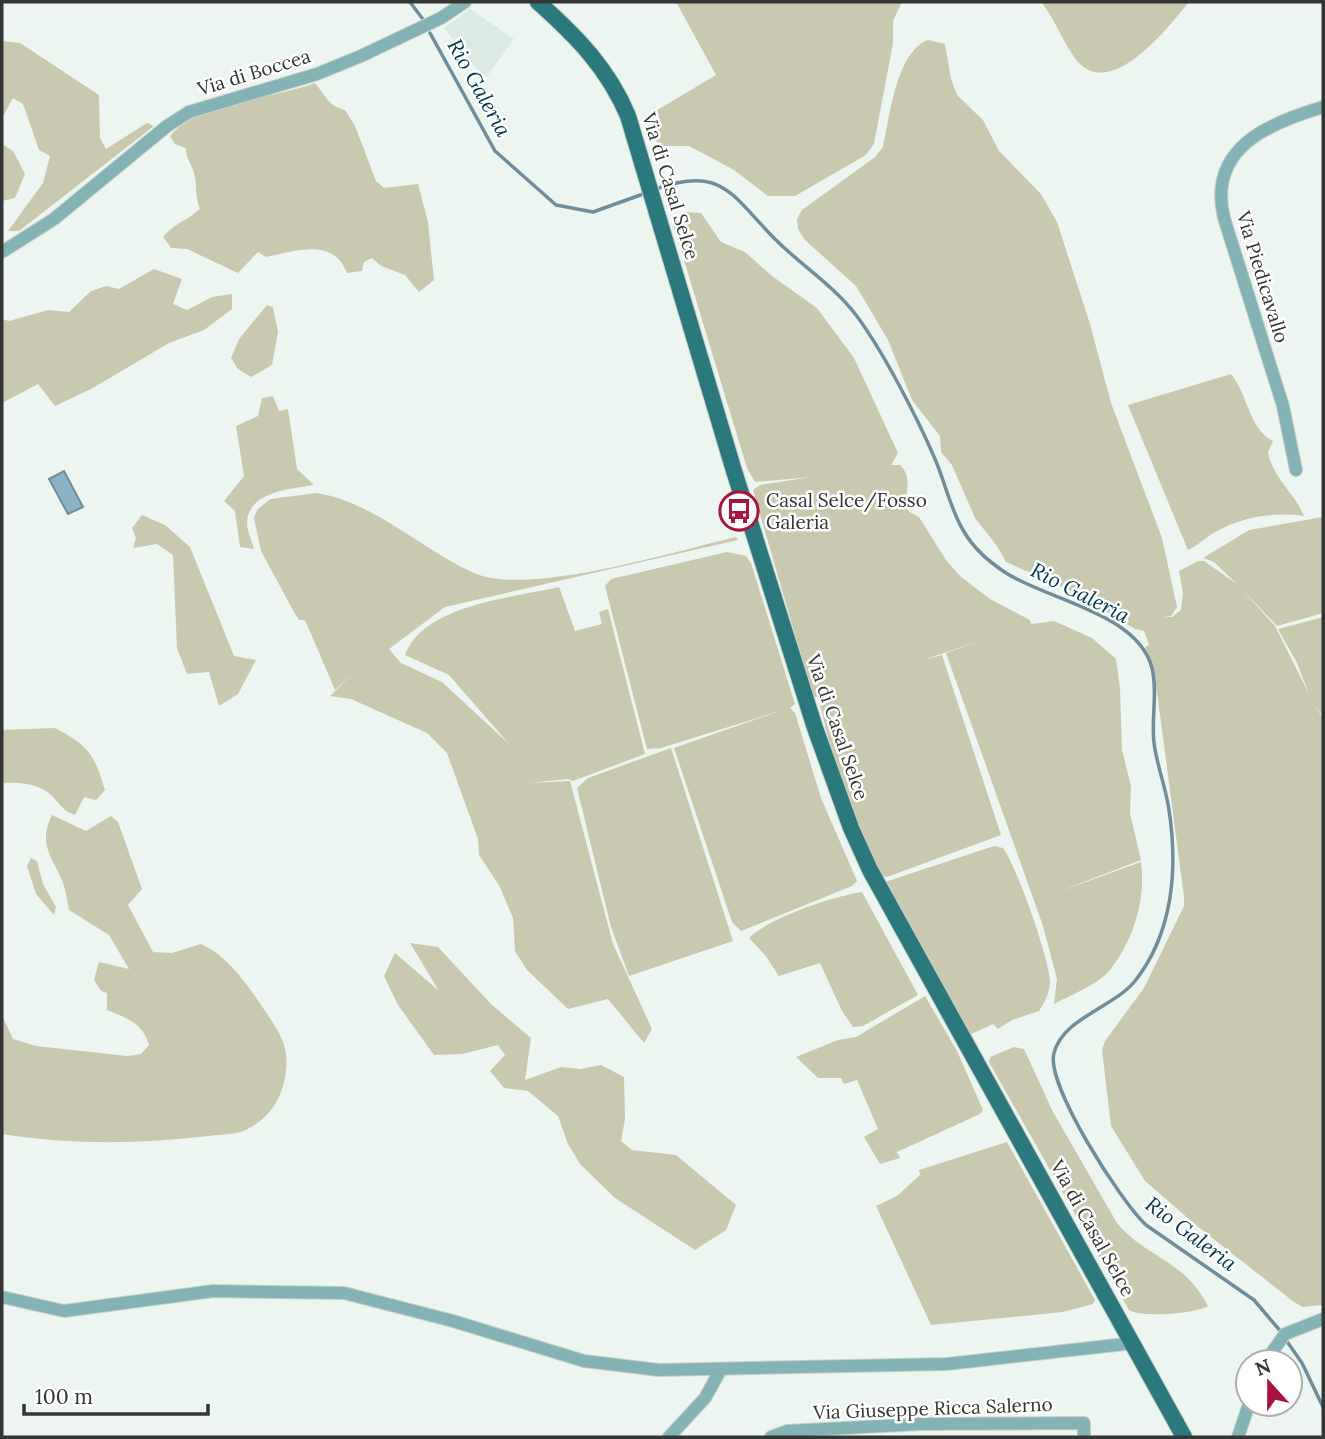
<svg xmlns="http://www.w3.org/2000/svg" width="1325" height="1439" font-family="Lora,serif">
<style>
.built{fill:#dbeae3}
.green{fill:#c9c9af}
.water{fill:#8cb2c6;stroke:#718d9a;stroke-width:2}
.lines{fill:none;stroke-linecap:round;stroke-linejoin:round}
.stream{stroke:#718d9a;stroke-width:3.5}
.minor-casing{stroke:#c8cfcb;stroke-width:14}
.major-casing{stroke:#c8cfcb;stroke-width:18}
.minor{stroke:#84b3b5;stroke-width:12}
.major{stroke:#2b797d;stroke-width:16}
.labels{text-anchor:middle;stroke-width:5;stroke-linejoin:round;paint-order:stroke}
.street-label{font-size:19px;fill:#333635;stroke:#fff}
.poi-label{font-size:19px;fill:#333635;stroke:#fff;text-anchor:start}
.water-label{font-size:21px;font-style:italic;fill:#02394e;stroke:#fff}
</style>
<rect width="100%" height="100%" fill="#edf5f1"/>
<!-- built -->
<path class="built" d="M470 9 514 39 485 79 444 28Z"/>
<!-- green -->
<path class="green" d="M676 2H902L893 21V43L874 144 866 155 795 196H768L734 170 689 146H661C651 136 644 129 649 115L716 75Z
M1041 2H1189C1170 25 1113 100 1078 62 1063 44 1056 20 1041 2Z
M928 40 945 44 951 79 957 95 983 120 999 151 1041 194 1057 222 1090 324 1111 403 1162 538 1177 607 1171 616 1164 617H1172L1181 610 1183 593 1179 571 1198 561H1204L1237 584 1214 562 1203 558 1249 530 1323 517V613L1277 626 1240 587 1275 626 1309 694 1297 663 1278 629 1323 617V717L1315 705 1323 719V1305L1303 1307 1294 1302 1197 1226 1145 1181 1111 1126 1102 1050 1105 1041 1144 988 1184 906V897L1154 669 1145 647 1149 645 1144 631 1135 629 1080 595 1006 562 997 546 975 518 952 465 941 452 940 436 912 400 888 340 856 286 805 240 798 229 797 219 802 210 875 157 883 147C890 116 896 52 928 40Z
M2 41 20 43 99 95 100 138 106 149 147 123 154 126 19 231H8L43 183 50 156 39 150 23 104 13 98 2 118Z
M315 83C326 96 328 106 345 110L355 126 376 181 384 188 418 184 428 222 434 280 419 292 405 275 381 266 372 258 364 262 362 271 347 273C333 237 296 251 266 257L258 252 238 273 187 249 171 248 163 237C173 224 188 220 200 209 194 195 198 183 193 170 190 161 186 158 186 148L175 144 170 136C201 99 271 100 315 83Z
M2 144 13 151 25 174 15 198 2 201Z
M684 212 701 213 721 242 745 252 772 276 817 308 854 358 898 453 891 465H900C915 480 902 494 908 511L919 517 946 560 960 576 990 599 1030 620 1031 624 1054 621 1092 638 1116 659 1120 688 1122 750 1131 786 1130 813 1141 860 1058 892 1141 862C1146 900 1134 939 1110 970 1097 985 1071 995 1054 1004L1057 979 1043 926 946 653 982 640 923 660 942 655 1001 835 887 877 882 876 860 832 833 758 818 697H813L753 490 760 485 811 477 755 482 747 468 673 224Z
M154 269 182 279 173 304 187 310 212 297 232 294V309L204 330 169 343 91 389 55 406 38 384 2 403V319L9 321 48 310 69 312 91 291 106 286 119 289Z
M267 305 273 307 278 332 272 365 251 377 238 369 231 358 239 339Z
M1231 374C1248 395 1249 429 1273 441L1268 452C1273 479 1294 492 1304 516 1273 512 1244 516 1215 532 1206 537 1199 545 1188 550L1128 405Z
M273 396 279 411 288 409 297 469 314 485C291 489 248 491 247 523 247 531 252 541 254 549L240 547 235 511 224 501 244 476 236 426 258 416 262 398Z
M317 493C376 503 420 549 474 573 528 597 675 551 736 537L738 540 445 607 389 649 401 663 442 682 509 744 449 675 405 655C424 604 513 598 559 587L575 631 602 624 599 612 608 609 645 754 573 781 568 779 528 783 570 781 613 944 652 1029 644 1043 608 999 568 1009 527 970 515 951 513 918 499 885 479 855 478 839 447 753 427 733 351 699 330 696 354 672 335 690 305 620H299L294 612 261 551 254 518 257 510 270 499Z
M142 515 165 525 190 547 234 656 256 660 238 694 219 706 209 672 187 674 177 648 173 555 157 544 133 548 136 538 132 528Z
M727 552 746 556 751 563 795 704 790 708 795 713 821 798 857 881 852 886 741 931 732 922 674 748 783 710 661 748 647 749 605 586 611 579Z
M55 728C89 746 94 754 105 790L96 800 84 797 75 815C61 810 60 803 50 794 37 783 17 782 2 783V730Z
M671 748 733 941 629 976 611 927 577 788 588 778Z
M52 815 86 831 111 816 118 822 142 889 128 905 153 952 172 953 201 944C233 958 256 998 275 1026 287 1045 289 1060 284 1082 279 1104 267 1119 246 1130 236 1135 221 1134 209 1136 141 1144 70 1145 2 1134V1015L13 1039 36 1046 127 1056 141 1054 149 1045C143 1023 127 1018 107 1010V993L101 991 94 980 99 962 129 969 109 935 69 910C67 901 66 891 63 883 53 857 37 845 52 815Z
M994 846 1003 848C1017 867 1049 958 1050 981 1050 992 1045 1002 1039 1011L1012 1020 998 1029 993 1024 967 1036 885 882Z
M31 858 37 861 43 884 56 907 54 915 36 894 27 866Z
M862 892 918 995 863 1026 853 1027 842 1011 820 963 779 976 765 955 749 938C769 918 833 896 862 892Z
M410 943 438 947 491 1004 531 1038 525 1080 561 1067 580 1069 601 1065 624 1077 625 1119 621 1141 632 1150 676 1155 736 1205 726 1230 695 1250 615 1198 580 1164 568 1144 558 1116 528 1091 504 1088 490 1071 505 1055 498 1045 462 1054 434 1055 398 1005 384 976 395 953 439 991Z
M925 996 957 1051 983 1110 980 1114 897 1152 895 1149 900 1158 880 1164 864 1137 878 1129 857 1080 844 1084 841 1078H818L796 1057 838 1040 856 1037Z
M1014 1047 1024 1049 1053 1112 1117 1223C1147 1259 1183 1258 1208 1306 1194 1314 1142 1318 1129 1310L989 1062 990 1057Z
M1007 1142 1095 1300 1093 1304 1063 1312 931 1325 876 1206 897 1196 920 1175 919 1170Z"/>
<!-- water -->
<path class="water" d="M64 471 83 507 68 514 49 479Z"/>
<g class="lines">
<!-- stream -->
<path class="stream" d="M410 2 422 18
M430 33 495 151 556 205 593 212 646 193
M656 189C723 165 732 196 776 240 802 266 833 285 856 315 883 351 917 417 935 459 945 482 950 508 963 530 974 549 988 561 1006 573 1048 600 1138 613 1152 668 1158 691 1151 719 1154 743 1157 766 1166 788 1169 810 1178 869 1173 933 1135 981 1113 1008 1063 1018 1054 1053 1045 1084 1121 1202 1146 1225L1254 1300 1282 1333
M1286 1340 1302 1363 1323 1407"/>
<!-- minor casing -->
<g class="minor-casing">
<path id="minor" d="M2 252 54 219 167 126 189 112 317 74 361 56 441 18 465 2
M1296 470 1283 406 1224 218C1207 148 1269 123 1323 107
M2 1297 64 1311 213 1291 344 1293 453 1321 584 1361 659 1370 947 1364 1134 1343
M1265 1362 1285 1334 1323 1319
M669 1437 705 1398 721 1369
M771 1437 787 1431 921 1424 1084 1423V1437
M1238 1437 1249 1404"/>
</g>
<!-- major casing -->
<g class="major-casing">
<path id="major" d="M538 2C576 36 608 68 628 116L734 471 815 728 851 828 870 870 1184 1437"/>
</g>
<!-- minor -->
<use href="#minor" class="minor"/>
<!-- major -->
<use href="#major" class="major"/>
</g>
<!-- icons -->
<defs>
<g id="bus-ring" transform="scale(2.0125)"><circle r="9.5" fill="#fff" stroke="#a9133c" stroke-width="1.5"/><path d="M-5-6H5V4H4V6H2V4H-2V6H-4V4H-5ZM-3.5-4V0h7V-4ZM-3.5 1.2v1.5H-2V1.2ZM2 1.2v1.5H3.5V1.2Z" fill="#a9133c"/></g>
</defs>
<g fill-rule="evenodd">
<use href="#bus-ring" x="739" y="511"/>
</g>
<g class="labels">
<!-- street labels -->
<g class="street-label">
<text transform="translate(254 72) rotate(-17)" y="7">Via di Boccea</text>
<text transform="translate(671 186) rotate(73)" y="7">Via di Casal Selce</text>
<text transform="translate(1263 277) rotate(73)" y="7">Via Piedicavallo</text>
<text transform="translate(838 727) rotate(71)" y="7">Via di Casal Selce</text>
<text transform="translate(1093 1228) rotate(61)" y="7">Via di Casal Selce</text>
<text transform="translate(933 1408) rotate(-2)" y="7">Via Giuseppe Ricca Salerno</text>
</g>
<!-- poi labels -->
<g class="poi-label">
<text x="766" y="507">Casal Selce/Fosso<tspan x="766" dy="22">Galeria</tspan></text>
</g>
<!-- water labels -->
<g class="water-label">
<text transform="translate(479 88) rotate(61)" y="7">Rio Galeria</text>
<text transform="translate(1080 593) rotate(27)" y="7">Rio Galeria</text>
<text transform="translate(1191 1234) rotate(37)" y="7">Rio Galeria</text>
</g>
</g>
<!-- border -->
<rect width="1325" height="1439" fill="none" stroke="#333635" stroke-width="7"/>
<!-- north arrow -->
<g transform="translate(1269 1383) rotate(339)"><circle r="33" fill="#ffffff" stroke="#adafae" stroke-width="2"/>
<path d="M0-5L12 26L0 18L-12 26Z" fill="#a9133c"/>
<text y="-10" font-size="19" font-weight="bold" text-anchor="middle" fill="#333635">N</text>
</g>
<!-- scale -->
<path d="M24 1404v10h184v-10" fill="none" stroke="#333635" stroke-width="3.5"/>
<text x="35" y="1404" font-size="21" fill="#333635" stroke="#ffffff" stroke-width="5" paint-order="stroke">100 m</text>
</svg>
